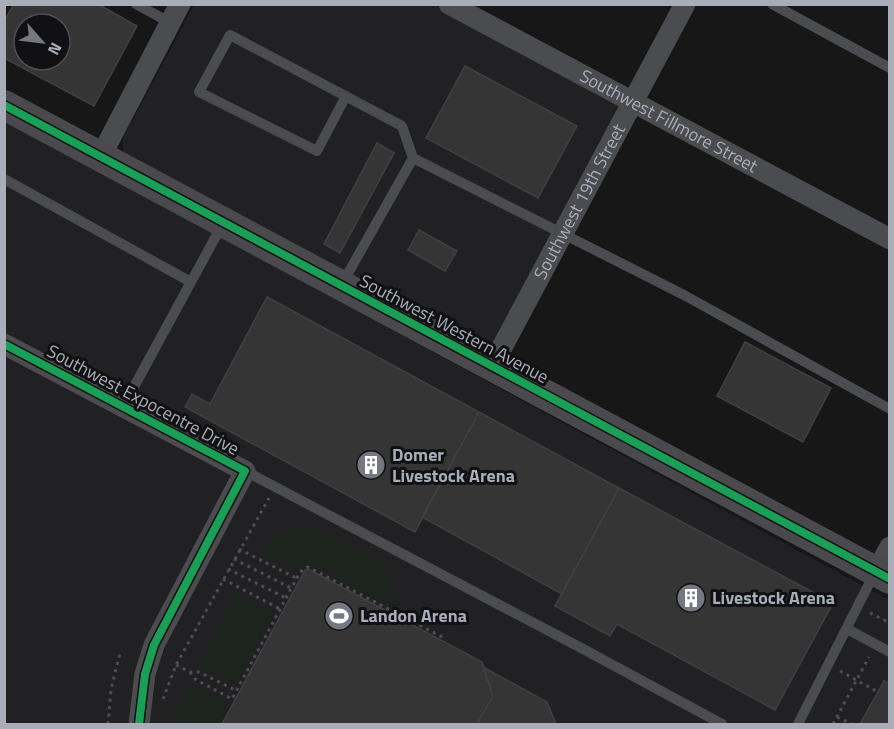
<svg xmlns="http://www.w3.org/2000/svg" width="894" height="729" font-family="'Titillium Web',sans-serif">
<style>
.built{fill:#212123}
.green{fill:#1d241e}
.building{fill:#353536;stroke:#3f4043;stroke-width:1.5;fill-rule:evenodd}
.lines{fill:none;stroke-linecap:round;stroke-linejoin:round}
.path{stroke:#4d4e52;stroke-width:3;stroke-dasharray:3 4.5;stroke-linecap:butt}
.lane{stroke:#4b4c50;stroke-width:10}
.street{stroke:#4b4c50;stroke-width:21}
.secondary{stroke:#4a4a4e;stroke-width:30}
.cycleway-casing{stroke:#111113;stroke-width:11}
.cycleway{stroke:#1a9f57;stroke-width:8}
.labels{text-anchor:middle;stroke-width:6;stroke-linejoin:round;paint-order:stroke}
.street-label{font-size:18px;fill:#a8adb8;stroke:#111113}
.poi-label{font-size:18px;font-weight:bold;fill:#a8adb8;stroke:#111113;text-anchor:start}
</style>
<rect width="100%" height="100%" fill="#171717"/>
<!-- built -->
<path class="built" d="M194 5H435L614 100 619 107 498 339 488 348 123 153V138Z
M4 119 889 600V724H5Z"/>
<!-- green -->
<path class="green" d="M298 527 323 530 385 562 399 609 314 564 312 567 304 565 296 570 262 553 280 533Z
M238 594 274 613 236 685 201 667 200 664Z
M192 685 233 705 222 724H168L188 687Z"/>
<!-- building -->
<path class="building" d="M14 4H98L137 26 94 106 4 58V21ZM24 24H60V60H24Z
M465 66 577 126 538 198 426 138Z
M377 143 394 153 340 253 324 244Z
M419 230 457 251 445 271 408 250Z
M267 297 479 412 415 532 185 407 192 394 210 404Z
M745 342 831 388 803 442 717 396Z
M479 412 619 488 562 594 422 517Z
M619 488 833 603 775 710 617 624 610 636 555 606Z
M308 569 482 662 493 696 477 724H222L305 570Z
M483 667 547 702 556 724H477L493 696Z
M884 681 890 684V724H860Z"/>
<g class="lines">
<!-- path -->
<path class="path" d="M239 549 296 578
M234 559 291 588
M228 569 286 598
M223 579 280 609
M870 613 890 623
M176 665 190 672H199L237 691
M840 671 878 692
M190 672 195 679 232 699 300 572 308 567 444 638
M163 699 176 665 269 498
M837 717 852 724
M108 724 111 689 120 653
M833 724 869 657"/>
<!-- lane -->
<path class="lane" d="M136 4 171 23
M772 4 890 68
M346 96 317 151 199 92 230 35 402 126 413 158
M4 179 191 282
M342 284 413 158 684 295 890 409
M123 407 222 225
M245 471 585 650 722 724
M847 629 890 652
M798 724 875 572"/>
<!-- street -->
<g class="street">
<path id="s1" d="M449 4 890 239"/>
<path d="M101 156 180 4"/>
<path d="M4 344 245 471 154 645 145 674 139 724"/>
<path id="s2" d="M492 366 685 4"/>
<path d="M876 572 890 547"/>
</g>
<!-- secondary -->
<path class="secondary" d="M4 105 890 579"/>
<!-- cycleway casing -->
<g class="cycleway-casing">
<path id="cycleway" d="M4 105 890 579
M4 344 245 471 154 645 145 674 139 724"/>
</g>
<!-- cycleway -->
<use href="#cycleway" class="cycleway"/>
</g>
<!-- icons -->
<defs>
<g id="building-disc" transform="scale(1.5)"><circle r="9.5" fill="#757880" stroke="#111113"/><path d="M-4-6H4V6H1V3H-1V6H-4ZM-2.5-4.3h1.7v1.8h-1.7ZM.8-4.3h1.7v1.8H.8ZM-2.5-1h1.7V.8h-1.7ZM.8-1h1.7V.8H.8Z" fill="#fff"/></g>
<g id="stadium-disc" transform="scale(1.5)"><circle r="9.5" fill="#757880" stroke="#111113"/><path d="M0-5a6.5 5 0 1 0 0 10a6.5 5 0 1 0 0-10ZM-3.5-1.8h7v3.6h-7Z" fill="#fff"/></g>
</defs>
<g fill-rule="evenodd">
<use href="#building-disc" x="371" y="465"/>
<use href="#building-disc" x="691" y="598"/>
<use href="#stadium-disc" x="339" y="616"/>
</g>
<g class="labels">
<!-- street labels -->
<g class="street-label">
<text dy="6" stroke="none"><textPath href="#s1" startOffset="249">Southwest Fillmore Street</textPath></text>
<text dy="6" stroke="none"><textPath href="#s2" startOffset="186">Southwest 19th Street</textPath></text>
<text transform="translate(454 329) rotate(28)" y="6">Southwest Western Avenue</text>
<text transform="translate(143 400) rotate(28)" y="6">Southwest Expocentre Drive</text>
</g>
<!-- poi labels -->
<g class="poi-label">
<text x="392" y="461">Domer<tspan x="392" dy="21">Livestock Arena</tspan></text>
<text x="712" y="604">Livestock Arena</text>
<text x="360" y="622">Landon Arena</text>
</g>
</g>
<!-- border -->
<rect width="894" height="729" fill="none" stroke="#a8adb8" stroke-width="12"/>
<!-- north arrow -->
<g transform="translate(42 42) rotate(118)"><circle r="28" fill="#111113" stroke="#4d4f55" stroke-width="1.5"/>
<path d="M0-4.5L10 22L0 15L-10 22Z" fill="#757880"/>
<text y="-9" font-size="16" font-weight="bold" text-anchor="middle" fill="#a8adb8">N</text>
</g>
</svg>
